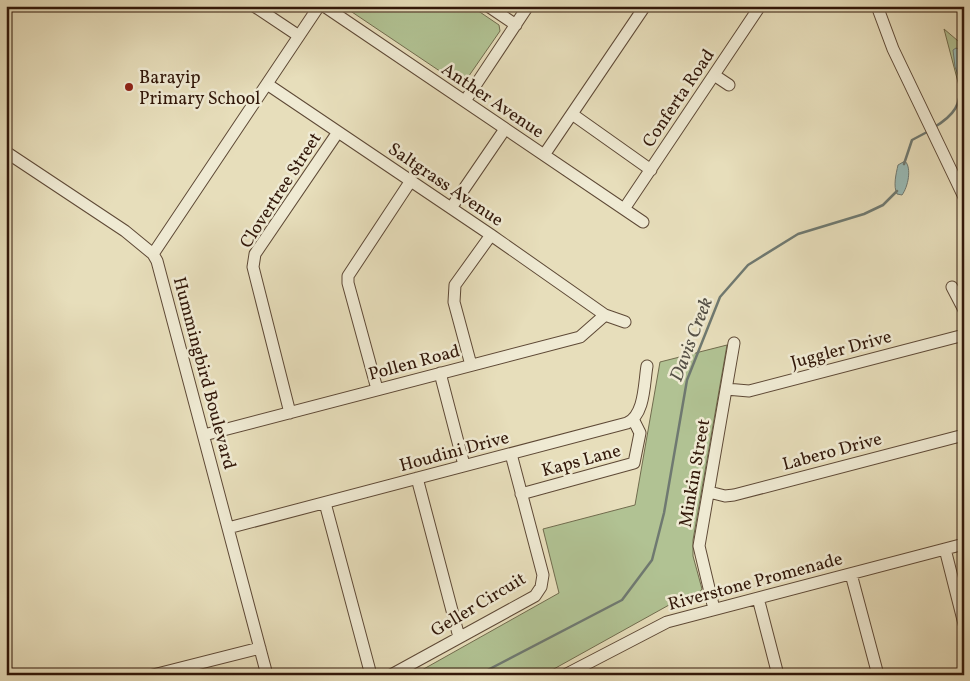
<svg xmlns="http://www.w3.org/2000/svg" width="970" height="681" font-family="Vollkorn,serif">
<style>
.green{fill:#b1c293;stroke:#716c4e}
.water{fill:#98bbb7;stroke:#6f7971}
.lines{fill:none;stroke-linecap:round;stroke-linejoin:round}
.stream{stroke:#6f7971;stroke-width:2.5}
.minor-casing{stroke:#5e4936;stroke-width:13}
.minor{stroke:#efead3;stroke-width:11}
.poi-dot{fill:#8f2418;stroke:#efead3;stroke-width:2}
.labels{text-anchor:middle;stroke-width:5;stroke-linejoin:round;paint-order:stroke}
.poi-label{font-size:18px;fill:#311709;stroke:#efead3;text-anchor:start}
.street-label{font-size:18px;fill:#311709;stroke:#efead3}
.water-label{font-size:19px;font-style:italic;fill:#555046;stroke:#efead3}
</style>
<rect width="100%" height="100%" fill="#e7debb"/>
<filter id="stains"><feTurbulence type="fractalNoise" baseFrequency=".004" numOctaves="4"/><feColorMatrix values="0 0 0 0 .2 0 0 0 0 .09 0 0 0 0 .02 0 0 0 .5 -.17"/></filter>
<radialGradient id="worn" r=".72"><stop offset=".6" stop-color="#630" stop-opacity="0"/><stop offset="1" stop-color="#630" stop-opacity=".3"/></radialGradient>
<!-- green -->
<path class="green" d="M343 6H471L499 25 500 31 464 83 459 84Z
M944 29 964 46V105Z
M727 345 693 540V556L702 589 699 593 678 600 543 675H413L559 593 543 529 635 505 660 362Z"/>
<!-- water -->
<path class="water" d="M956 48 964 51V81L961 82 955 67 953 50Z
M905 161C912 168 908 187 902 195L897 194C893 186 896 174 898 165Z"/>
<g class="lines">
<!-- stream -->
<path class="stream" d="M960 52 964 45
M933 128C955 115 961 105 961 80
M904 164 912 140 929 131
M478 675 622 600 652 560 664 513 687 380 720 297 748 265 798 234 864 214 883 205 897 191"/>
<!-- minor casing -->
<g class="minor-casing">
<path id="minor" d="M254 6 299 36
M324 6 643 222
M488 6 516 25
M877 6 893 49 964 197
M714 75 729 85
M267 84 491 235 605 315
M465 101 528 6
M572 114 651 170
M6 152 125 231 153 254 157 261 267 675
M544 155 645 6
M451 208 505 129
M624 209 760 6
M153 254 319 6
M952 287 964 310
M471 365 454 302 455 285 491 235
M440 373 464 465
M377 389 348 283V276L410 182
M726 389 749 391 964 335
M290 413 253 267 255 254 338 132
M204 435 580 337 605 315 625 322
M417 478 459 637
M709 492 725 496 734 495 964 435
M521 494 634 463 640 433 633 419
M325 503 371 675
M228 528 627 423C645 415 644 383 647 366
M945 549 964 624
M851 574 878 675
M758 598 778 675
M714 609 699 546 734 343
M153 675 260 648
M391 675 535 596 541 587 543 575 511 454
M565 675 667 622 964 544"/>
</g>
<!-- minor -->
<use href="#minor" class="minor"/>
</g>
<!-- markers -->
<circle class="poi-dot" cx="129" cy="87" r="5"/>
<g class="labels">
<!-- poi labels -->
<g class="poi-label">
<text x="139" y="83">Barayip<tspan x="139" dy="21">Primary School</tspan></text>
</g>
<!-- street labels -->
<g class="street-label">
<text transform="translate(678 98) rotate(-56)" y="6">Conferta Road</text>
<text transform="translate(493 100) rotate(34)" y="6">Anther Avenue</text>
<text transform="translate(446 184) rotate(34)" y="6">Saltgrass Avenue</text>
<text transform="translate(280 190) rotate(-57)" y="6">Clovertree Street</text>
<text transform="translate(841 349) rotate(-15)" y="6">Juggler Drive</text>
<text transform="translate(414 362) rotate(-15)" y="6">Pollen Road</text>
<text transform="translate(205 373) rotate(75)" y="6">Hummingbird Boulevard</text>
<text transform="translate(454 451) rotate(-15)" y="6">Houdini Drive</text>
<text transform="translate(832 451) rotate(-15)" y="6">Labero Drive</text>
<text transform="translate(581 460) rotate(-15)" y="6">Kaps Lane</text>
<text transform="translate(694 473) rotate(-80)" y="6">Minkin Street</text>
<text transform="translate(755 581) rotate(-15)" y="6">Riverstone Promenade</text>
<text transform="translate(478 604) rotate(-31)" y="6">Geller Circuit</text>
</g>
<!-- water labels -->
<g class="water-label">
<text transform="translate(690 339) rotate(-69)" y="7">Davis Creek</text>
</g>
</g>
<!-- margin -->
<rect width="970" height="681" fill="none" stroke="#e7debb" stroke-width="25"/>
<rect x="8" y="8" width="955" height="666" fill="none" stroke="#311709" stroke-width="2.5"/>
<rect x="12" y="12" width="945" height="656" fill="none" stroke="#311709"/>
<rect width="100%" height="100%" filter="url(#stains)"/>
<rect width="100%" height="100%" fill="url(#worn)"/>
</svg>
